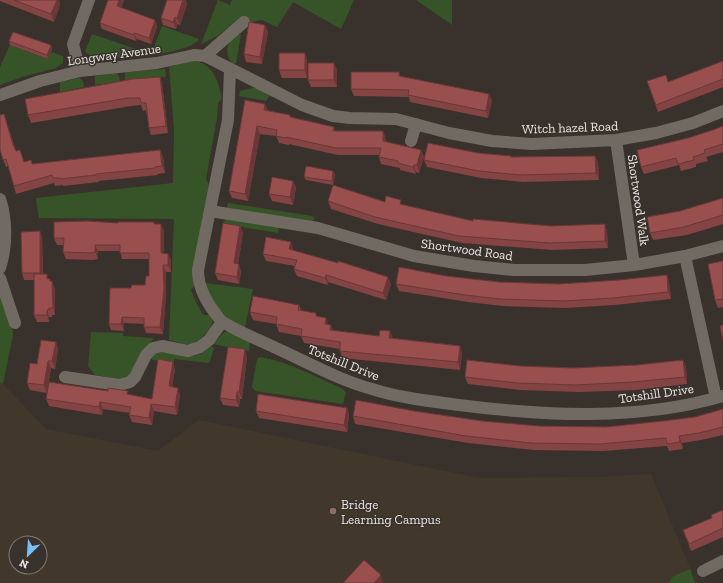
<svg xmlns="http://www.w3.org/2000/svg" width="723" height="583" font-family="'Zilla Slab',serif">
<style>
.built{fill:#42372b;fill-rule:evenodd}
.green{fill:#375428}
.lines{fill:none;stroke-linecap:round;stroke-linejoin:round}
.minor{stroke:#716a62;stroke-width:12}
.wall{fill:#834443}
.shaded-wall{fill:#6a3737}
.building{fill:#984f4e;stroke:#6a3737}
.education-dot{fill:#8d6e63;stroke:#39322c;stroke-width:1.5}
.labels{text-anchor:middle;stroke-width:3;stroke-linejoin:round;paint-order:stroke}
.street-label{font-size:13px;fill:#ece7e3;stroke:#39322c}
.poi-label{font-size:13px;fill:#ece7e3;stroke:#39322c;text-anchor:start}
</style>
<rect width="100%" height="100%" fill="#39322c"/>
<!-- built -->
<path class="built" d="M0 383 3 384 46 429 158 451 199 420 479 478 599 477 651 474 696 582 704 583H0ZM16 543H40V567H16Z"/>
<!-- green -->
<path class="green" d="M218 0 230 5 232 0H354L341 29 293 2 277 27 262 20 247 23 242 17 216 37 201 44Z
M416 0H452V25Z
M162 26 199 39C193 49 163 53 151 55Z
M92 34 139 50 136 57 100 59C94 57 89 56 85 51Z
M241 34 236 63 233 64C223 54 226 38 241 34Z
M10 45 48 59 51 52 63 56V63L56 68 22 77 0 85V67Z
M192 61C213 62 218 81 222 98L218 103 217 118 206 179 209 185 201 226 195 285 191 290 196 302 203 315H209L213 320C211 327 209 330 205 334 192 349 186 344 169 340L174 219 39 218 36 198 173 183 174 129 169 67Z
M165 69 166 75 165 77 125 81V73L128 72Z
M117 73 119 77 120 82 95 85V76Z
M80 78 83 81 84 87 60 92V82Z
M252 88H257L270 95 266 101 239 96 240 91Z
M228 203 312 216 315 218 311 222 227 208Z
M225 219 279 227 278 233 224 224Z
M205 283 253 289 245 327C224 319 211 305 205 283Z
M0 293 12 328 13 335 3 384 0 383Z
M91 332 123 333V336L154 338 140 353 129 376 119 379 95 375 88 366Z
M224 332H230L250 342 249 351 213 344Z
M211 346 214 348 209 363 174 359V363L153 360 151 358 155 353 159 352 193 356 201 354Z
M260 357C289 362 314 376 341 388L346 392 343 404 255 391 252 387 257 359Z
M690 569 695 583H669L672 577Z"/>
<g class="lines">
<!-- minor -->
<path class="minor" d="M205 56 244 22
M230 70 228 120 198 270C198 287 205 300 215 313 218 317 220 320 223 322 240 333 260 340 278 349 309 363 339 380 372 389 400 398 430 401 459 405 545 416 638 421 723 396
M80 71 73 44 89 0
M0 95 40 81 80 71 157 63 194 55 205 56 302 105 333 116 350 118 396 119 449 133 492 141 532 144 616 140 656 133 693 123 723 111
M616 140 634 265
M411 141 416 124
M0 199C7 220 7 247 0 268
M210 211 318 228 414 256 474 266 514 270H585L634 265 685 256 723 246
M685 256 716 398
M0 278 15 323
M65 377 119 385 130 382 135 377 146 355 153 348 162 346 188 351 200 347 209 340 222 322
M703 571 723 561"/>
</g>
<!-- wall -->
<path class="wall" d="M0 0H59L60 5 54 22 0 1Z
M108 0H124L121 8 155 20 157 27 151 44 137 39 136 41 102 29 100 23Z
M167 0H186L187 4 180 25 177 24 176 29 163 25 161 18Z
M265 25 268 32 262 64 246 62 244 54Z
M9 41 51 45 52 49 48 59 10 45Z
M305 53 307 61V78H282L279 70Z
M723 61V87L658 112 647 81 668 82Z
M334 63 337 70V87H311L308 80Z
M399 72 400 76 489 94 492 101 488 118 410 102 409 97 354 96 351 89Z
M160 77 162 84 168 133 151 135 149 128 146 110 143 111 141 105 131 106 31 123 28 115Z
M265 104 268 111 291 117 334 127 335 131 386 138V142L421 150 424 157 419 173 416 172V174L400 170V168L381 164 379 157V155H338L289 144V145L279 143 276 136 260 134 248 201 232 198 229 191Z
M4 114 15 148 16 151 24 162 33 164 160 150 163 157 165 173 157 174 158 175 98 181 99 182 63 186V185L55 186 54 183 16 194 8 166 6 167 0 150Z
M723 126V152L706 157 708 161 696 164V167L681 171 679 165 644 174 641 167 688 138 713 130Z
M478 153 511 157 595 156 598 163 599 180 523 182 481 178 427 167 424 160Z
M335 174 333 185 306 180 304 177Z
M293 181 296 188 293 205 272 201 269 194Z
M723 198V224L687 235 653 240 650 233 680 211Z
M328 201 403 205 473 221 607 231 608 248 552 250 462 243 378 224 331 209Z
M154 222V224L164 230V253L168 254 171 260V272H166V295L163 334 146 333 144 327V324L124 323V331L111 330 109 324 131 288 145 285 149 276V259H122L120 251H98V259L93 260 66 259 63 252V245H57L54 238 118 223Z
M240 226 243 233 238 264 241 272 239 284 218 280 215 273Z
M40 231 42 238 43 274 49 279 55 289V315H52V317H49V322H37L34 315V280H24L22 273Z
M293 249V250L391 284 386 300 328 282V285L297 276 294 269 295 266 266 261 263 254Z
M723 261V307L718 308 715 300Z
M446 276 499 282 559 284 669 282 671 299 615 305 566 308 503 306 468 302 399 291 396 284Z
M299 305 301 310 317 316 328 324 334 331 393 338 460 346 462 353 460 370 342 358 340 351V349L304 343 301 336 279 332 276 324 253 320 250 312Z
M56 342 58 349 55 369 51 368 47 393 30 390 27 383 37 364Z
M247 357 242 399H240L239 407 223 405 220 398Z
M683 360 686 367 687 384 636 390 579 392 520 390 468 384 465 377 520 366 573 368 637 365Z
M175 369 172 387 180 395 177 415 154 411 152 425 132 422 129 415 130 413 103 409 102 415 49 406 46 399H152Z
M347 408 349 415 347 432 259 418 256 411Z
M723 409V435L701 440 682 443 683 449 669 451 667 446 603 451 534 450 468 443 355 424 353 416 414 411 482 421 539 426 606 427 663 421 695 417Z
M723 510V537L691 551 683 530 712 518Z"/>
<!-- shaded-wall -->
<path class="shaded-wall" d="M57 0H59L60 5 54 22 51 14Z
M119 0H124L119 12 117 6Z
M183 0H186L187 4 180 25 177 18Z
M175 17 177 24 176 29 173 22Z
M155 20 157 27 151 44 149 38Z
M265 25 268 32 262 64 260 57Z
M134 33 137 39 136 41 134 35Z
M51 45 52 49 48 59 47 55Z
M305 53 307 61V78L305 70Z
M334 63 337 70V87L334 80Z
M160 77 162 84 168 133 166 126Z
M489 94 492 101 488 118 486 111Z
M265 104 268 111 264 110Z
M257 126 260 134 248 201 245 194Z
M383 131 386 138V148L383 141Z
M160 150 163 157 165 173 162 166Z
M421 150 424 157 419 173 417 165Z
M595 156 598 163 599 180 596 173Z
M414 165 416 172V174L413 167Z
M333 171 335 174 333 185 332 181Z
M293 181 296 188 293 205 290 197Z
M161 224 164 230V260L161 253Z
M605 224 607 231 608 248 605 241Z
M240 226 243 233 237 271 234 263Z
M40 231 42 238 43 280 40 273Z
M291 242 293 249 292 256 289 249Z
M95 245 98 251V259L95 252Z
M168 254 171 260V272L168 265Z
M239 264 241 272 239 284 237 277Z
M163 265 166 272V295L163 334 160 327Z
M326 275 328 282V285L325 278Z
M667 275 669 282 671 299 668 292Z
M388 277 391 284 386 300 383 293Z
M50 279 52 285V281L55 289V315L53 308Z
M47 310 49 317V322L47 315Z
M122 317 124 323V331L121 324Z
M326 318 328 325 325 324Z
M331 325 334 332 330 330Z
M390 331 393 338 392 345 389 338Z
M56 342 58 349 55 369 52 361Z
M460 346 462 353 460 370 458 362Z
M245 349 247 357 242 399 239 392Z
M683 360 686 367 687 384 685 377Z
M48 361 51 368 47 393 44 385Z
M173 362 175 369 171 394 169 386Z
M178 388 180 395 177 415 175 407Z
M237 392 240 399 239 407 236 400Z
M100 402 103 409 102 415 99 407Z
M151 404 154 411 152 425 149 418Z
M347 408 349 415 347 432 344 425Z
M679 436 682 443 683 449 680 442Z
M381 575 383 583H374Z"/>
<!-- building -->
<path class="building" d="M14 0H57L51 14Z
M108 0H119L117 6 155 20 149 38 134 33V35L100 23Z
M167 0H183L177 18 175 17 173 22 161 18Z
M249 22 265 25 260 57 244 54Z
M13 32 51 45 47 55 9 41Z
M279 53H305V70H279Z
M723 61V79L656 105 647 81 666 75 668 82Z
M308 63H334V80H308Z
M351 72H399V76L489 94 486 111 408 95 409 90 351 89Z
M160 77 166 126 149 128 146 103H141L140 98H128L28 115 25 99 133 79Z
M245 100 265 104 264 110 290 115V117L334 127 333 131H383V141L421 150 417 165H414L413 167 398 163V161L379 157 381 148H336L286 137V138L276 136 277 130 257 126 245 194 229 191Z
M4 114 13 145 16 151 20 150 24 162 31 160 32 164 160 150 162 166 155 167V168L96 174V175L60 179V178H53L52 175 14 186 6 159 3 160 0 150V115Z
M723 126V144L704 150 705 153 693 157 694 160 678 164 676 158 641 167 637 150 688 138 713 130Z
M428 143 478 153 511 156V157L595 156 596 173 520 175 479 171 424 160Z
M306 166 333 171 332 181 304 177Z
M272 177 293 181 290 197 269 194Z
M333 185 385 202 386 196 401 200 400 204 473 221V219L551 226 605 224V241L550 243 459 236 375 217 328 201Z
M723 198V215L684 227 650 233 647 217 680 211Z
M87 221 118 223V222H154V224H161V253L168 254V265H163L164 289 160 327H144V318L122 317 121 324H109L110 288H131L132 285H145L146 276H149V253H120V245H95V252L91 253 63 252 64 238H54V222Z
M223 223 240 226 234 263 239 264 237 277 215 273Z
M40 231V273H22L21 232Z
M266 237 291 242 289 249 338 263V261L388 277 383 293 326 275 325 278 294 269 297 260 263 254Z
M723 261V299L715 300 708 264Z
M399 267 446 276 499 282 559 284 619 280 667 275 668 292 613 298 563 301 500 299 465 295 396 284Z
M34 274H47V279H50V281H52L53 308H49V310H47V315H34Z
M253 296 299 305 298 310 316 313V316L326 318 325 324 331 325 330 330 379 336 380 330 390 331 389 338 460 346 458 362 340 351V342L301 336 302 329 276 324 277 317 250 312Z
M723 325V340L720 326Z
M41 340 56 342 52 361H48L44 385 27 383 30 363 37 364Z
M228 347 245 349 239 392H237L236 400 220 398Z
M158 359 173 362 169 386 178 388 175 407 151 404 149 418 129 415 131 407 100 402 99 407 46 399 49 382 108 391V388L122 390 128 391 127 394 152 399Z
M467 360 520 366 573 368 637 365 683 360 685 377 633 382 576 385 517 383 465 377Z
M258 394 347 408 344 425 256 411Z
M356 400 414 411 482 421 539 426 606 427 663 421 695 417 723 409V427L699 433 679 436 680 442 667 444 666 438 600 444 531 443 466 436 353 416Z
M723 510V528L689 544 683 530 712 518 711 515Z
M364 560 381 575 374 583H343Z"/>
<!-- markers -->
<circle class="education-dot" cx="333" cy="511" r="4"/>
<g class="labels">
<!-- street labels -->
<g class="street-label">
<text transform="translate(114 54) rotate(-8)" y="5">Longway Avenue</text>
<text transform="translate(570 127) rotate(-2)" y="5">Witch hazel Road</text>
<text transform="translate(639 200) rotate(82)" y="5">Shortwood Walk</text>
<text transform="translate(467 249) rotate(8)" y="5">Shortwood Road</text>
<text transform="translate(344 362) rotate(22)" y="5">Totshill Drive</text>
<text transform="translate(656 393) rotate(-8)" y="5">Totshill Drive</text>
</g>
<!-- poi labels -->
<g class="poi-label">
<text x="341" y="509">Bridge<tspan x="341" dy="15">Learning Campus</tspan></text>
</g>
</g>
<!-- north arrow -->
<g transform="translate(28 555) rotate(205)"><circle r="19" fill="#39322c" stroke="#817a75"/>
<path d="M0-3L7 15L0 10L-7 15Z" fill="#7abef8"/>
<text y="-6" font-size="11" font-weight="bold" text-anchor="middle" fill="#ece7e3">N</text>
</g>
</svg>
